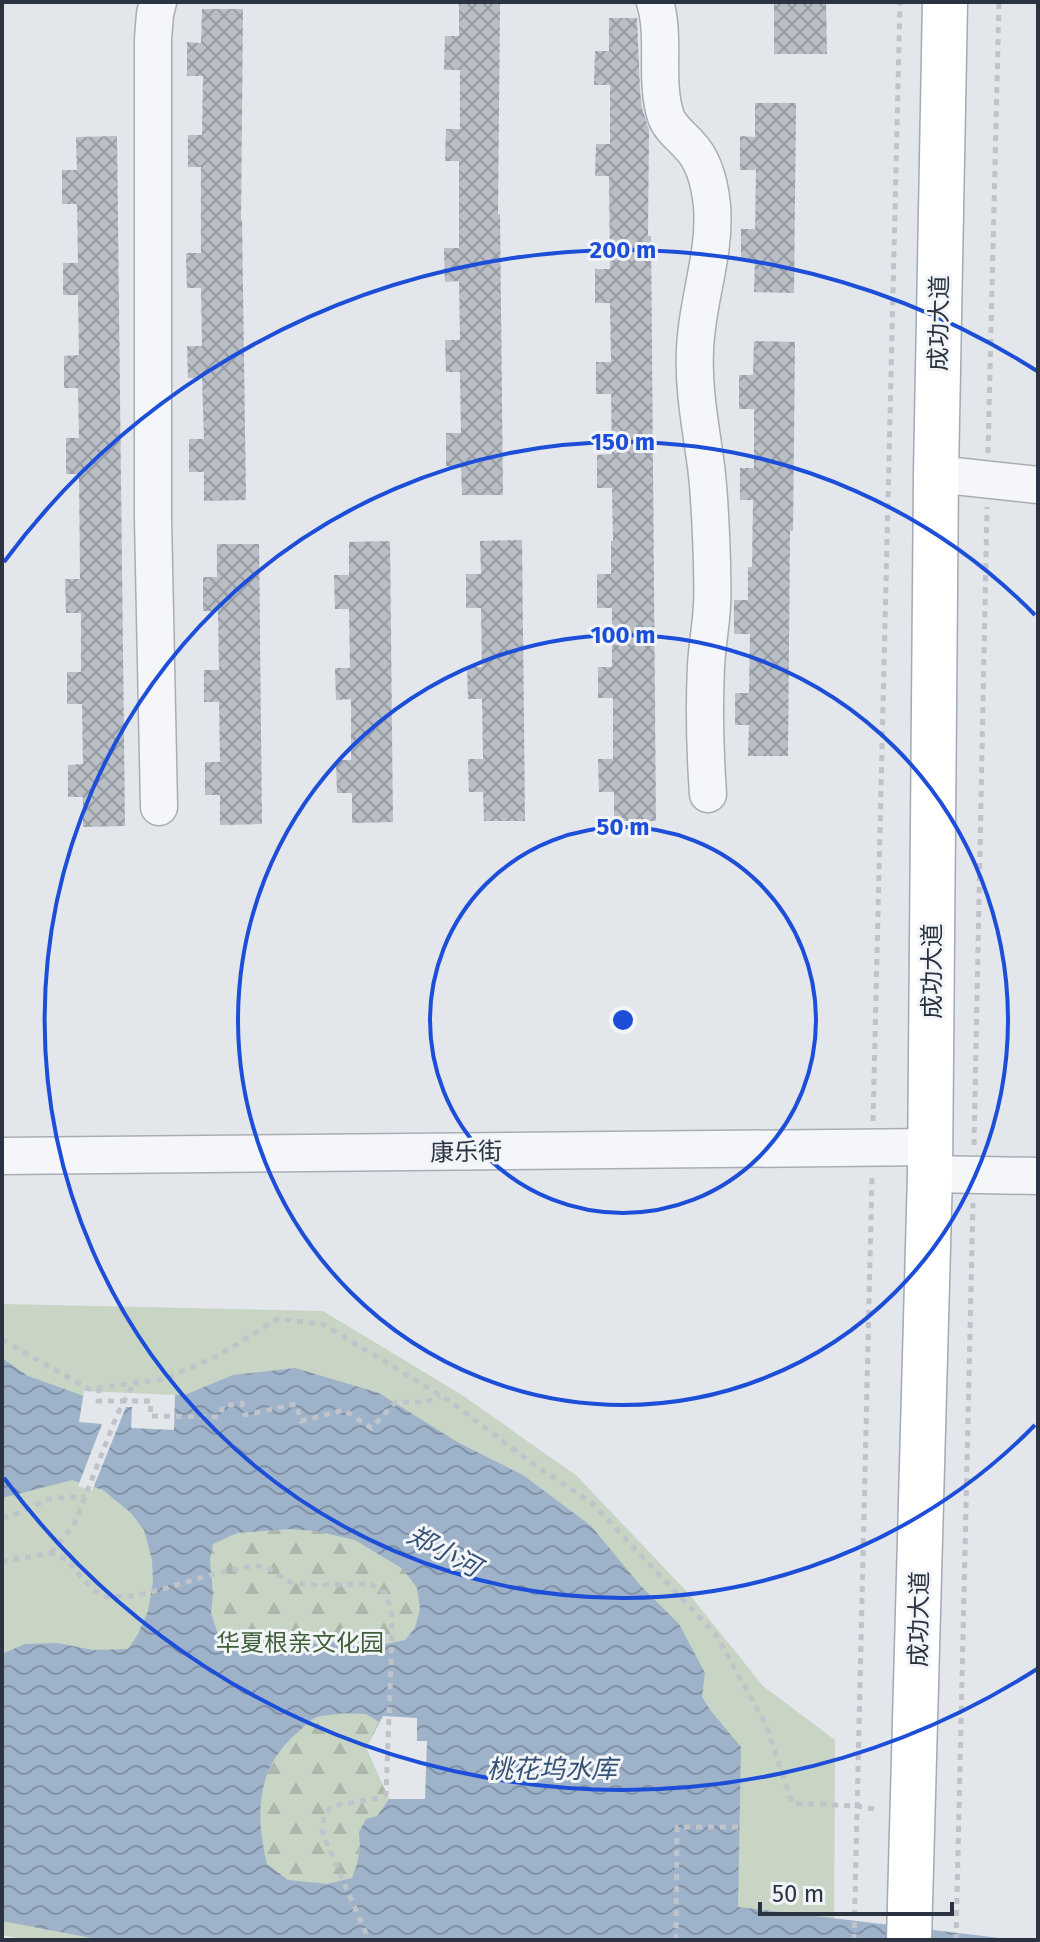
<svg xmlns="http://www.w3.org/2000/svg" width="1040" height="1942" font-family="'Fira Sans','Noto Sans SC',sans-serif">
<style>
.green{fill:#c8d4c4}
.forest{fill:url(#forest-firs)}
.water{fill:url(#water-waves);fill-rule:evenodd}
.pier{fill:#e3e6eb}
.building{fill:url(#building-cross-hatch)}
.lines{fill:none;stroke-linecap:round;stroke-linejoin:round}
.minor-casing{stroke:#a8adb5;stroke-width:39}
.major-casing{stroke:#a2aab6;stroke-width:47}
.path{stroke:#c0c3c9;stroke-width:5;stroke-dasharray:6 6;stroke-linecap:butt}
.minor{stroke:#f5f6f9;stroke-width:36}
.major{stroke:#fff;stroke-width:44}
.ring{fill:none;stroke:#1d4ed8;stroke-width:4}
.labels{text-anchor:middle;stroke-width:6;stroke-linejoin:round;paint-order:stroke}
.street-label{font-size:24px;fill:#2b3342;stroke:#f2f5f8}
.park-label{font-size:24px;fill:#3f5e38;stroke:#f2f5f8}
.water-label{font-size:26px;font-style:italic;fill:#355276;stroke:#f2f5f8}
.centre{fill:#1d4ed8;stroke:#f2f5f8;stroke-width:4}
.ring-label{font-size:24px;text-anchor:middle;font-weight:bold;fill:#1d4ed8;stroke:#f2f5f8;stroke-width:6;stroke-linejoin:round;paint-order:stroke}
</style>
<defs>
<pattern id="forest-firs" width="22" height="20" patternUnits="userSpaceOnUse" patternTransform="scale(2)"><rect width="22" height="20" fill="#c8d4c4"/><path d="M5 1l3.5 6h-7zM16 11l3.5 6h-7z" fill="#acb6aa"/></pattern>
<pattern id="water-waves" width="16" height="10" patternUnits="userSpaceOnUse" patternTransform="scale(2)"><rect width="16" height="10" fill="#9eb3ca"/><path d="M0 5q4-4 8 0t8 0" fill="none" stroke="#8192a6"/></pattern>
<pattern id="building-cross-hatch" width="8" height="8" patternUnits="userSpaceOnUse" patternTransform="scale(2)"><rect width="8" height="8" fill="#babfc7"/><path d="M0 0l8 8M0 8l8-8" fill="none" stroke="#979ca3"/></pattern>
</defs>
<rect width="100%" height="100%" fill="#e3e6eb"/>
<!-- green -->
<path class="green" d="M2 1304 323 1311 462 1395 577 1476 689 1594 763 1686 835 1740 834 1940H27L2 1935Z"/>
<!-- forest -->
<path class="forest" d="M290 1529 316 1531 355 1540 403 1569 417 1588 420 1609 415 1628 405 1640 381 1645 336 1641 308 1644 282 1651 236 1650 225 1646 218 1634 211 1614 213 1594 210 1570 212 1544 237 1533Z
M341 1713 366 1714 379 1722 389 1799 377 1816 359 1832 360 1848 352 1877 327 1884 288 1880 267 1864C255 1814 256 1768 297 1733 303 1728 310 1720 317 1717 324 1715 334 1715 341 1713Z"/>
<!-- water -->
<path class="water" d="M2 1358 28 1376 84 1396 185 1395 233 1375 295 1368 379 1393 459 1443 523 1475 591 1526 640 1585 679 1624 705 1673 702 1697 711 1711 741 1747 738 1907 1017 1940H353L351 1938 334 1940H102L2 1921V1654L25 1644 57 1643 93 1650 128 1649 138 1634 148 1611 153 1581 152 1560 144 1530 131 1513 103 1490 72 1480 2 1498ZM290 1529 316 1531 355 1540 403 1569 417 1588 420 1609 415 1628 405 1640 381 1645 336 1641 308 1644 282 1651 236 1650 225 1646 218 1634 211 1614 213 1594 210 1559 213 1544 237 1533ZM341 1713 366 1714 379 1722 366 1748 389 1799 377 1816 366 1819 359 1832 360 1848 357 1864 352 1878 327 1884 288 1880 267 1864C255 1814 256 1768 297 1733 303 1728 310 1720 317 1717 324 1715 334 1715 341 1713Z"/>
<!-- pier -->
<path class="pier" d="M84 1391 175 1395 174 1430 131 1428 132 1407H126L92 1491 78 1486 102 1424 79 1422Z
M383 1716 417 1718V1741H427L425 1799H389L366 1748Z"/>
<!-- building -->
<path class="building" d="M774 2H826L827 54H774Z
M459 3H500L498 214H500L503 495H462L461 466H446V433H461L460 372H446L445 340H460L459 281 445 282 444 248H459V161H445L446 129H460V70H444L445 36H459Z
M202 9H243L241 220H242L246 500 204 501V472H189V439H204L202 378H188L187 346H202L201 288H187L186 253H201V167H188V135H202L203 76H187V42L201 43Z
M609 18H637L640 91 642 108 649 130 648 236H651L656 821H614V792H599L598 759H613V698H598V667H612V608H597V574H611V541H613L612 488H597V455L612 454 611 394H596V362H611L610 303H595V269H610L609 176H595L596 144H610V85H594L595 51H609Z
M755 103H796L794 293 754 292 755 261H741V229H755L756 170H740V136L755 137Z
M117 136 125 826 83 827V797H68V765L83 764 82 704H67V672H81V613H66L65 579H80L79 474H66V438H79L78 388H64V356L79 355 78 295H63V263H78L77 204H62V170H77L76 137Z
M754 341 795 342 793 531H790L788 756H748L749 725H735V693H749L750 634H734V600H748V567H752L753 500H740V468H754V409H739V375H753Z
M522 540 525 821H484L483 792H469L468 759H483L482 699H468L467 667H482L481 608H466V574H481L480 541Z
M390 541 393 822 352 823V793H337L336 760H351V699L336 700 335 668H350L349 609H335L334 575H349V542Z
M217 544H259L262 824 220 825V795H205V762H220L219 702H204V670H219L218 611H203V577H217Z"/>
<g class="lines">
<!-- minor casing -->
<g class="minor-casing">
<path id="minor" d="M158 2 155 14 153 39V518L159 807
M655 2C666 39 654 80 666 117 670 128 681 136 689 145 705 161 710 185 712 206 716 256 696 302 695 351 693 389 701 428 706 466 710 498 711 530 712 563 712 577 713 591 712 605 711 626 707 646 706 666 704 708 705 751 708 794
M936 474 1038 485
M2 1156 931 1147
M930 1174 1038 1176"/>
</g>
<!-- major casing -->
<g class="major-casing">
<path id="major" d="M909 1940 930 1174 936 474 945 2"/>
</g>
<!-- path -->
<path class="path" d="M988 453 999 2
M873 1121 900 2
M974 1145 987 507
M2 1340 89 1389 164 1379 218 1356 277 1319 323 1324 451 1402 529 1461 591 1502 716 1635 766 1725 792 1803 857 1806 879 1810
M99 1387 98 1401H151L150 1416 219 1417 223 1406 242 1403 245 1415 296 1404 301 1421 344 1410 371 1428 396 1402H426L440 1396
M2 1518 18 1513 49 1499 85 1496
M51 1553 74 1525 117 1415 133 1384
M2 1559 5 1561 51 1553 66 1559 93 1590 106 1597 131 1596 149 1593 214 1574 253 1566H265L290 1582 309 1585 371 1584 385 1593 391 1608 392 1639 386 1794 378 1798 342 1804 330 1808 324 1816 322 1830 328 1846 369 1940
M676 1940 677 1827H739
M854 1940 872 1175
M956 1940 973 1203"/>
<!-- minor -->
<use href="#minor" class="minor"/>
<!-- major -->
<use href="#major" class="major"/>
</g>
<!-- distance rings -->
<g class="ring">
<circle cx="623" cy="1020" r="193"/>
<circle cx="623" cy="1020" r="385"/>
<path d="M1035 1425A578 578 0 1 1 1035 615"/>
<path d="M1037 1669A770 770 0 0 1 4 1478M4 562A770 770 0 0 1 1037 371"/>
</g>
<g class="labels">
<!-- street labels -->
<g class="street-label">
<text transform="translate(939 323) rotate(-89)" y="8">成功大道</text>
<text transform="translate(932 971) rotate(-90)" y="8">成功大道</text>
<text transform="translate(466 1152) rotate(-1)" y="8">康乐街</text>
<text transform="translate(919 1619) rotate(-89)" y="8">成功大道</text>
</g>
<!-- park labels -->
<g class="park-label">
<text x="300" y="1651">华夏根亲文化园</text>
</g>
<!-- water labels -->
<g class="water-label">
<text transform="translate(444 1551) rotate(28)" y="9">郑小河</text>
<text x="552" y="1778">桃花坞水库</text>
</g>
</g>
<circle cx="623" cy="1020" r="12" class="centre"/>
<g class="ring-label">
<text x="623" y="258">200 m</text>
<text x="623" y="450">150 m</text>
<text x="623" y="643">100 m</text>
<text x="623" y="835">50 m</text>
</g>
<!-- border -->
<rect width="1040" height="1942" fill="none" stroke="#2b3342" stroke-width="8"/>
<!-- scale -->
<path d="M760 1902v12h192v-12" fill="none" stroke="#2b3342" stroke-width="4"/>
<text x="772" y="1902" font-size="24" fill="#2b3342" stroke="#f2f5f8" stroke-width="6" paint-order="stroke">50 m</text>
</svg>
